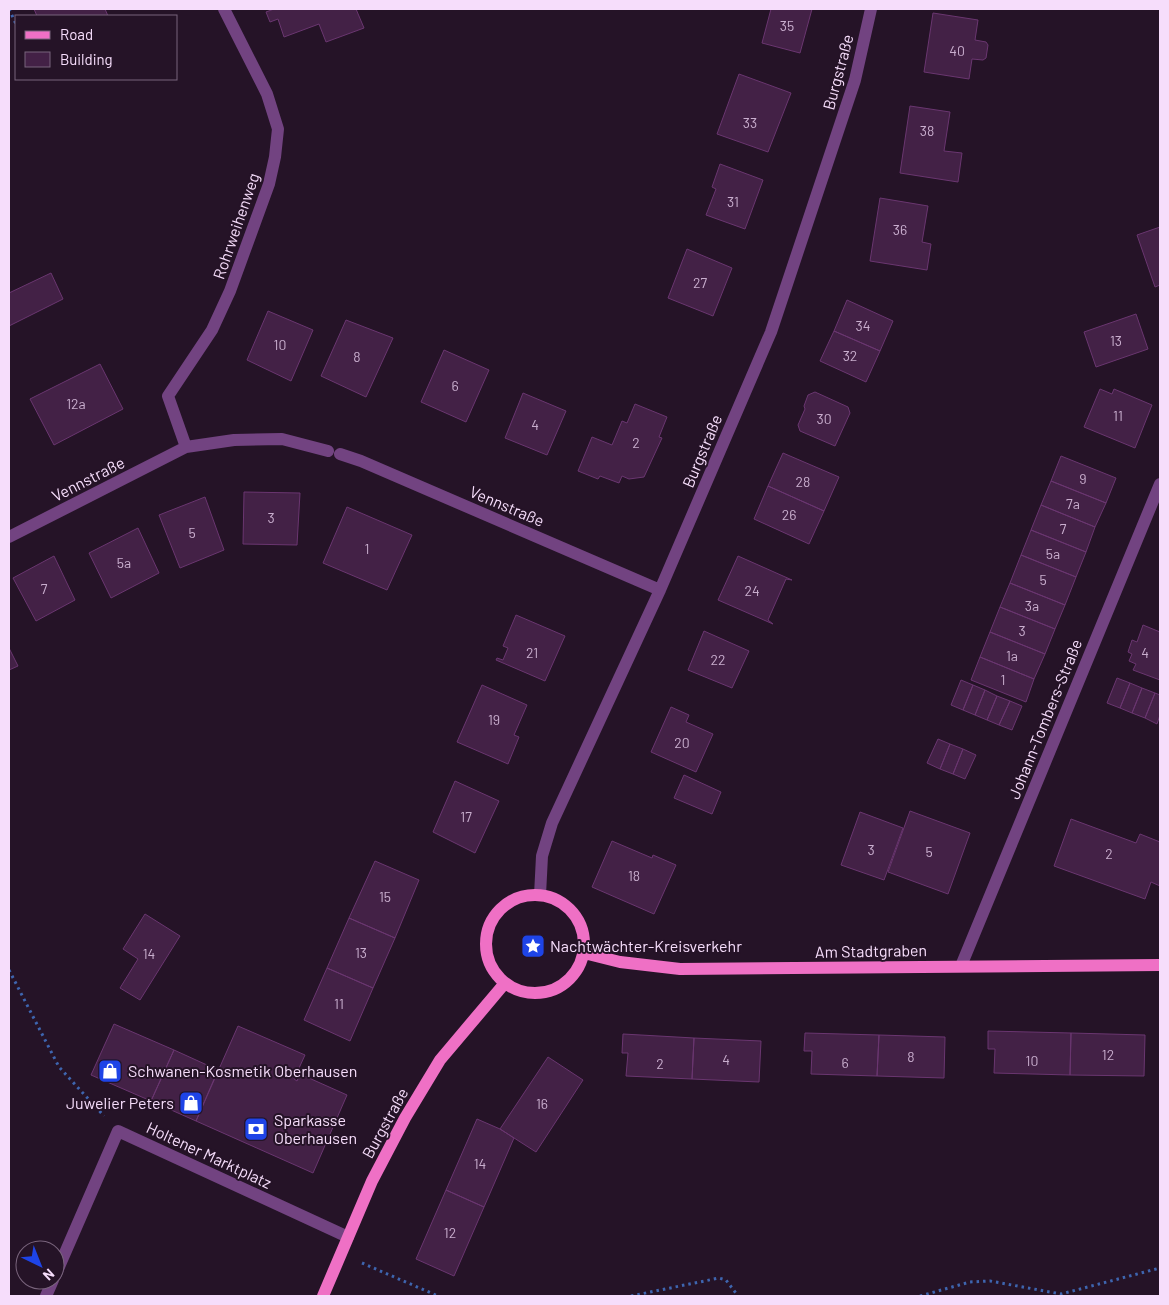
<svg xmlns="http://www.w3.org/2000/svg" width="1169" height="1305" font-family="Barlow,sans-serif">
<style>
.building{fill:#432146;stroke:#6a3670}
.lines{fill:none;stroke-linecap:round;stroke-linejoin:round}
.path{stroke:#3e65af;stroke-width:3;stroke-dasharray:2.5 4;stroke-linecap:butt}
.minor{stroke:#724381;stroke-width:12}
.major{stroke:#ef70c5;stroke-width:12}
.labels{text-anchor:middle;stroke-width:4;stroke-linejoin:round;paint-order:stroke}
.number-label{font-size:14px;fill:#c9aece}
.street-label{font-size:16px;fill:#f6ddfb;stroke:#251327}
.poi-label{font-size:16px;fill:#f6ddfb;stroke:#251327;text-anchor:start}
</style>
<rect width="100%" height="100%" fill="#251327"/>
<!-- building -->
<path class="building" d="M34 9H105L108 16H37Z
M274 9H356L364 28 326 42 319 24 284 37 278 19 270 22 266 12Z
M771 9H812L800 53 762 43Z
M933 13 978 20 975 40 986 42 988 45 986 58 983 60 972 59 969 79 924 72Z
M739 74 791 93 768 152 717 134Z
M910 106 950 112 944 151 962 153 958 182 900 173Z
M720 164 763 180 745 229 706 215 716 189 712 187Z
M880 198 928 206 922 242 931 244 927 270 870 261Z
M1160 227V285L1155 287 1137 235Z
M687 249 732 268 713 316 668 298Z
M51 273 63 299 9 326V293Z
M847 300 893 321 880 351 834 331Z
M268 311 313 330 291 381 247 360Z
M1136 314 1148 349 1096 367 1084 332Z
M346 320 393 338 366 397 321 376Z
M834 331 880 351 866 382 820 361Z
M444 350 489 370 466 422 421 402Z
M100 364 123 409 54 445 30 399Z
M1100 389 1112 394 1114 389 1152 405 1135 448 1084 427Z
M815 392 848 407 850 413 835 446 800 431 798 425 805 409 804 406 808 395Z
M523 393 566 411 547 455 505 438Z
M635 404 667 417 659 437 662 438 644 477 629 479 622 476 619 483 600 476 598 479 578 471 592 437 612 445 622 421 627 423Z
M783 453 839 477 824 511 768 486Z
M1061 456 1116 478 1106 503 1051 481Z
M1051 481 1106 503 1095 527 1041 505Z
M768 486 824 511 809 544 754 519Z
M244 492 300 493 297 545 243 544Z
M205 497 224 550 180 568 159 515Z
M1041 505 1095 527 1086 552 1031 530Z
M347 507 412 535 387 590 323 563Z
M138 528 159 573 111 598 89 553Z
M1031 530 1086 552 1076 577 1021 555Z
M1021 555 1076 577 1065 605 1010 583Z
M54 556 75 600 36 621 13 578Z
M738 556 792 580 786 579 768 620 773 624 718 600Z
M1010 583 1065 605 1055 629 1000 607Z
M1000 607 1055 629 1045 654 990 632Z
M516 615 565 636 545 681 496 660 497 658 503 660 508 648 503 646Z
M1143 625 1160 632V680L1133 670 1136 664 1129 661 1132 654 1128 652 1132 640 1137 642Z
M704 631 749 651 732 688 688 670Z
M990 632 1045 654 1034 679 980 657Z
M9 648 18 666 9 670Z
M980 657 1034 679 1026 702 971 680Z
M1117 678 1130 683 1120 708 1107 703Z
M961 680 973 685 963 710 951 705Z
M1130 683 1142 688 1132 713 1120 708Z
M482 685 527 705 514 735 519 737 508 764 457 742Z
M973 685 985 690 975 715 963 710Z
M1142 688 1155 693 1145 718 1132 713Z
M985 690 997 696 987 720 975 715Z
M1155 693 1160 695V715L1157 724 1145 718Z
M997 696 1010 701 999 725 987 720Z
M1010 701 1022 706 1012 730 999 725Z
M671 707 689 715 686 722 713 734 696 772 651 752Z
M938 739 950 744 940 769 927 763Z
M950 744 963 749 953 774 940 769Z
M963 749 976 755 965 779 953 774Z
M684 775 721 792 712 814 674 798Z
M455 781 499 801 475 853 433 832Z
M910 811 970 833 948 894 888 872Z
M860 812 903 828 884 880 841 865Z
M1071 819 1136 843 1140 834 1160 842V886L1151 882 1145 899 1054 866Z
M612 841 652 858 653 855 676 865 654 914 592 887Z
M375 861 419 880 395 938 349 918Z
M145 914 180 936 140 1000 120 988 138 959 123 949Z
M349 918 395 938 373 988 327 968Z
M327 968 373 988 350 1041 304 1020Z
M114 1024 174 1050 151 1101 91 1075Z
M238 1026 305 1055 294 1079 297 1081 300 1074 347 1095 313 1173 196 1121Z
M988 1031 1071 1033 1070 1075 994 1073 995 1049H988Z
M805 1033 879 1035 877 1076 811 1074 812 1051H804Z
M1071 1033 1145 1035 1144 1076 1070 1075Z
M623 1034 694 1038 692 1079 626 1076 628 1053H622Z
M879 1035 945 1037 944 1078 877 1076Z
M694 1038 761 1041 759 1082 692 1079Z
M174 1050 218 1070 196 1121 151 1101Z
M548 1057 583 1080 536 1152 500 1129Z
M477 1119 500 1129 514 1138 484 1207 446 1190Z
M446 1190 484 1207 454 1276 416 1259Z"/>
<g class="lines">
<!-- path -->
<path class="path" d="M9 9 16 24
M9 970 59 1067 104 1116
M362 1263 438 1296
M631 1296 719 1278 726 1280 738 1296
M920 1296 970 1282 990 1281 1061 1294 1160 1268"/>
<!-- minor -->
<path class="minor" d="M186 447 168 396 212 330 230 291 269 184 275 157 278 129 267 94 224 9
M340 454 361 461 660 590
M9 537 186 447 234 440 282 439 328 451
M540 895 542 856 552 823 660 590 771 332 855 80 871 9
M961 966 1160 484
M55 1276 118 1131 348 1237
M46 1296 53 1280"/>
<!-- major -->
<path class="major" d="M486 944a49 49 0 1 1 98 0a49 49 0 1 1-98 0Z
M584 953 620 962 680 969 1160 965
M323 1296 372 1181 405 1118 440 1060 505 983"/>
</g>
<!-- icons -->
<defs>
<g id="sight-square" transform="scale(1.25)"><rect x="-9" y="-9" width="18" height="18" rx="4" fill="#1e44e7" stroke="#251327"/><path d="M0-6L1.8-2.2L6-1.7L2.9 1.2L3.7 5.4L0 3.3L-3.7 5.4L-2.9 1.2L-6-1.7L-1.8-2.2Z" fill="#fff"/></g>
<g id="shop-square" transform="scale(1.25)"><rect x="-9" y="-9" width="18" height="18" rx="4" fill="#1e44e7" stroke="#251327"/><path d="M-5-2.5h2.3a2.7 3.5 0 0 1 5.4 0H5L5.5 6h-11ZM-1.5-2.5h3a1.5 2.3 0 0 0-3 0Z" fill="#fff"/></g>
<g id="bank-square" transform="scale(1.25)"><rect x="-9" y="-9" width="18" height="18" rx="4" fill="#1e44e7" stroke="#251327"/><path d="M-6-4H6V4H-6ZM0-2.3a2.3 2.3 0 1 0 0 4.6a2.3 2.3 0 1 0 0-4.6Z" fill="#fff"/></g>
</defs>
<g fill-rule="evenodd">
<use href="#sight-square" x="533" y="946"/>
<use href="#shop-square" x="110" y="1071"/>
<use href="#shop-square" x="191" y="1103"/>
<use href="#bank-square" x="256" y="1129"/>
</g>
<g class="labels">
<!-- number labels -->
<g class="number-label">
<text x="787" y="31">35</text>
<text x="957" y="56">40</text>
<text x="750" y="128">33</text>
<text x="927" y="136">38</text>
<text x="733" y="207">31</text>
<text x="900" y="235">36</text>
<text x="700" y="288">27</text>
<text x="863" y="331">34</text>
<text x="1116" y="346">13</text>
<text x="280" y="350">10</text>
<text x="850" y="361">32</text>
<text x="357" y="362">8</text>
<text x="455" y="391">6</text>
<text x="76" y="409">12a</text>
<text x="1118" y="421">11</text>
<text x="824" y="424">30</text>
<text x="535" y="430">4</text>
<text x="636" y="448">2</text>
<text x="1083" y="484">9</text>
<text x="803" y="487">28</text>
<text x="1073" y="509">7a</text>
<text x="789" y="520">26</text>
<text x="271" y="523">3</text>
<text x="1063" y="534">7</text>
<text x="192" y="538">5</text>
<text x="367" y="554">1</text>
<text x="1053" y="559">5a</text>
<text x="124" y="568">5a</text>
<text x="1043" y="585">5</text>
<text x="44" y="594">7</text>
<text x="752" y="596">24</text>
<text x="1032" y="611">3a</text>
<text x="1022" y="636">3</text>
<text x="532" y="658">21</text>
<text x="1145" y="658">4</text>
<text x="1012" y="661">1a</text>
<text x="718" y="665">22</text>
<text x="1003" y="685">1</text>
<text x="494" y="725">19</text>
<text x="682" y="748">20</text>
<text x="466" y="822">17</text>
<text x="871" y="855">3</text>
<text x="929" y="857">5</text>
<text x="1109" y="859">2</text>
<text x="634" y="881">18</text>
<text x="385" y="902">15</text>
<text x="361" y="958">13</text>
<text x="149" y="959">14</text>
<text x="339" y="1009">11</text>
<text x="1108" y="1060">12</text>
<text x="911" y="1062">8</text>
<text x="726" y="1065">4</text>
<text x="1032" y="1066">10</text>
<text x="845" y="1068">6</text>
<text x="660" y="1069">2</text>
<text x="542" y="1109">16</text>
<text x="480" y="1169">14</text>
<text x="450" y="1238">12</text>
</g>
<!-- street labels -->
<g class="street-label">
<text transform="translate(838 72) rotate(-75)" y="6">Burgstraße</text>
<text transform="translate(236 226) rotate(-71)" y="6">Rohrweihenweg</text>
<text transform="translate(702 451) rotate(-67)" y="6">Burgstraße</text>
<text transform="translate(88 479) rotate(-27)" y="6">Vennstraße</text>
<text transform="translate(507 506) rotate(23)" y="6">Vennstraße</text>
<text transform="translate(1045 719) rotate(-68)" y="6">Johann-Tombers-Straße</text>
<text transform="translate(871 951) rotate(-1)" y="6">Am Stadtgraben</text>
<text transform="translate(385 1123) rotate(-61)" y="6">Burgstraße</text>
<text transform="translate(209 1155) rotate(25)" y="6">Holtener Marktplatz</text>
</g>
<!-- poi labels -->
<g class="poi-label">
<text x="550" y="952">Nachtwächter-Kreisverkehr</text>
<text x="128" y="1077">Schwanen-Kosmetik Oberhausen</text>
<text x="174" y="1109" text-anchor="end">Juwelier Peters</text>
<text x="274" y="1126">Sparkasse<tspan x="274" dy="18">Oberhausen</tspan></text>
</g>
</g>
<!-- border -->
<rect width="1169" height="1305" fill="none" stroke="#f6ddfb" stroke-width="20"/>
<!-- legend -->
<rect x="15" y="15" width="162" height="65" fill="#251327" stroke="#79647c"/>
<rect x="25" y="31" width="25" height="8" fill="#ef70c5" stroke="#79647c"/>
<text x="60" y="40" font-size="15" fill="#f6ddfb">Road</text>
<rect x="25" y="52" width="25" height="15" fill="#432146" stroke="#79647c"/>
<text x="60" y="65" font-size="15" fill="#f6ddfb">Building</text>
<!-- north arrow -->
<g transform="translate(40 1265) rotate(137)"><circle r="24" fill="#251327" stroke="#79647c"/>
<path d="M0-4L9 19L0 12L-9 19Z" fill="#1e44e7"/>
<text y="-8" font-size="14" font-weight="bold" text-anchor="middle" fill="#f6ddfb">N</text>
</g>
</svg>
